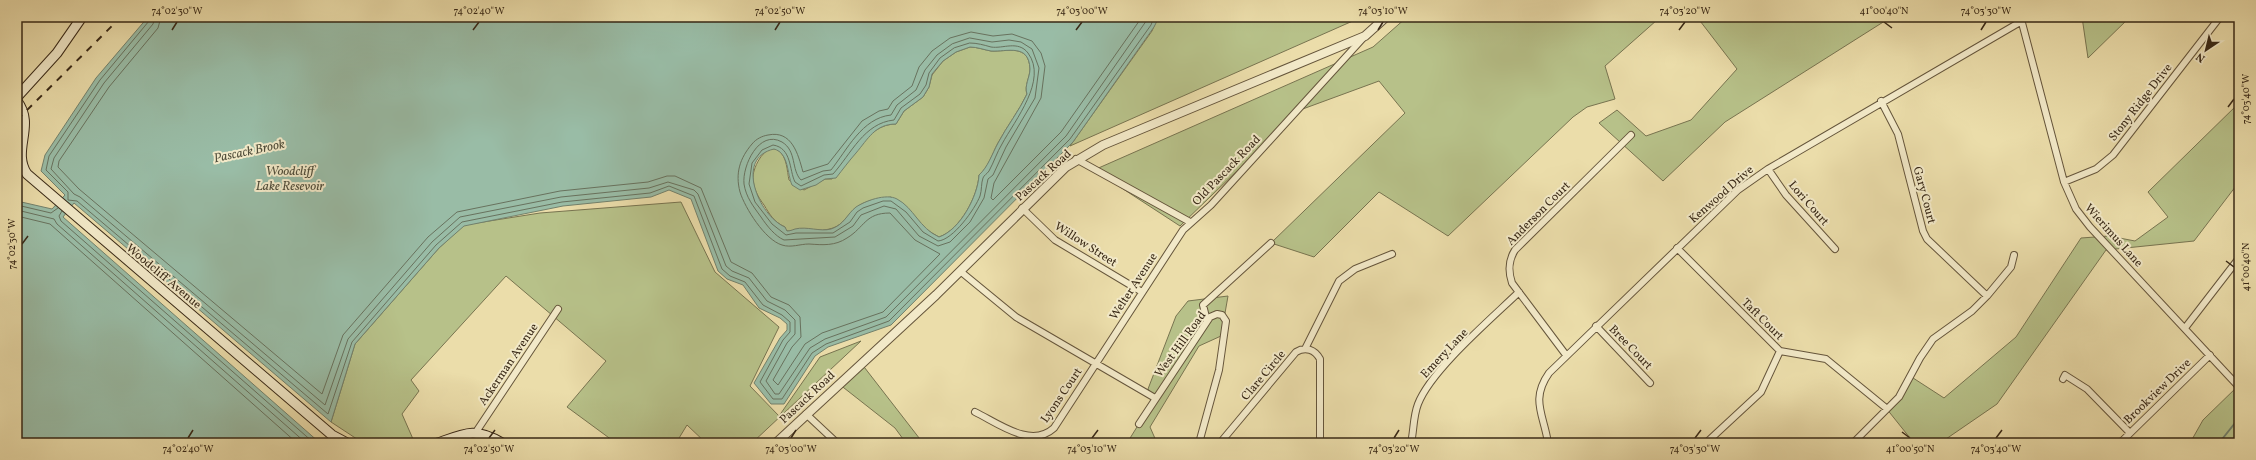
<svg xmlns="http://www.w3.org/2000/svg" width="2256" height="460" font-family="Vollkorn,serif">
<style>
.green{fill:#b7c189;stroke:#787450}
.water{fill:#99bca6;stroke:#72816c;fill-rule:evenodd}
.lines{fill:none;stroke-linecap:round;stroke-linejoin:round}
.shore{stroke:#68725e;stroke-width:1}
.stream{stroke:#72816c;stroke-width:2}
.minor-casing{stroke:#65553b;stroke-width:8}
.tertiary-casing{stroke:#65553b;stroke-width:10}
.secondary-casing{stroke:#382816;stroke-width:11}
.minor{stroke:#f2e9c8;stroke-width:6}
.tertiary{stroke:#f2e9c8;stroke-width:8}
.secondary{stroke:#f2e9c8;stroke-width:9}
.rail{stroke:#382816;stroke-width:2;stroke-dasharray:7 7;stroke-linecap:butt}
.ticks{fill:none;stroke:#382816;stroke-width:1.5}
.labels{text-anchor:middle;stroke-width:4;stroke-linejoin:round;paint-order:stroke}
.street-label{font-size:12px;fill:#382816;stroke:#f2e9c8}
.water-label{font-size:13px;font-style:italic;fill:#504d3a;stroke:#f2e9c8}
.neatline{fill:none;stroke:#382816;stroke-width:1.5}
.ticks-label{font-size:10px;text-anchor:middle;fill:#382816}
</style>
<rect width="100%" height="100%" fill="#ebddaa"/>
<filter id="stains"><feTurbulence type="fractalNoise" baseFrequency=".005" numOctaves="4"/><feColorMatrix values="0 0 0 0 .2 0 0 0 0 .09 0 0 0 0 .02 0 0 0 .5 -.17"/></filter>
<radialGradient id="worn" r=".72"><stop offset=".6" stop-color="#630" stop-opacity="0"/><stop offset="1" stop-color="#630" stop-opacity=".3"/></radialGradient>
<!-- green -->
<path class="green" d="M1158 17H1359L1355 20 1070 146 1152 31Z
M1407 17H1663L1657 20 1605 66 1615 99 1587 107 1573 117 1448 236 1379 192 1314 257 1271 243 1405 113 1379 81 1300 110 1180 226 1094 170 1373 47Z
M1697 17H1887L1888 19 1725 122 1663 181 1599 123 1617 110 1646 136 1691 120 1737 69Z
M2082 17H2130L2088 58Z
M970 47C977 47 985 50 991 51 1007 52 1029 43 1030 69 1030 77 1024 86 1027 94 1019 111 1007 126 998 143 992 154 989 167 979 175 978 196 960 230 939 237L925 229 891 197C879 199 865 200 856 208 847 215 844 224 833 228 822 232 799 231 786 231L785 227C774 222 770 215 764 205 758 197 753 188 753 177 753 167 766 141 779 151 787 157 787 171 789 180L804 190 825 179H832C852 161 866 124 896 124L904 111 923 97 929 87 932 75 943 61 956 52Z
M2239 103V182L2194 241 2106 250 1997 404 1946 439 1945 443H1914L1886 408 1899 397 1910 376 1944 398 2016 337 2081 238 2109 236 2135 241 2168 217 2148 192Z
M681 202 715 272 779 327 750 386 779 416 820 357 861 341 752 443H706L687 425 676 443H616L567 407 606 361 506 276 411 380 419 391 402 414 413 439 401 443H363L331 422 355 344 439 248 464 225 540 213Z
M1228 296 1221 336 1199 346 1150 427 1157 443H1127L1155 398 1148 389 1176 316 1188 301Z
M861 363 923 443H906L895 428 839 384Z
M2239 385V443H2190L2203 420Z"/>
<!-- water -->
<path class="water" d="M148 17H1159L1154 27 1073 142 891 325 828 347 815 356 784 404H771L754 383 780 338 787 330V324L780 318 759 308 743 285 727 279 718 271 691 199 669 190 651 197 563 206 464 226 439 248 355 344 331 422 74 203 63 217 320 443H17V201L52 209 65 195 41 171 45 155 96 78ZM970 47C977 47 985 50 991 51 1007 52 1029 43 1030 69 1030 77 1024 86 1027 94 1019 111 1007 126 998 143 992 154 988 167 979 175 978 196 960 230 939 237 919 228 914 208 897 199 886 193 865 201 856 207 847 214 844 225 831 229 820 232 807 226 795 229 792 230 790 231 787 231L785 227C759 216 734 158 774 149 789 153 787 174 792 185L800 190 816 185 825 179 836 178C843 169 849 161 856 153 868 139 875 124 896 124L904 111 923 97 929 87 932 74 943 61 956 52Z"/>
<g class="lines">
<!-- shore -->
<path class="shore" d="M150 17 149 21 100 80 49 156 46 170 68 192V200L77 201 328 414 352 342 436 245 462 222 562 202 650 193 669 186 694 196 722 269 730 276 745 282 763 305 782 315 790 322V332L783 340 760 382 773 399H782L812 353 826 344 889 321 1070 139 1151 25 1154 17
M155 17 153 24 104 83 54 158 51 169 74 194 80 197 325 405 348 339 432 242 460 217 561 197 649 188 668 182 694 190 698 194 726 266 732 271 749 278 767 301 785 310 795 320V334L787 343 766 381 775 394H779L810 348 825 339 886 317 1066 136 1149 17
M161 17 158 28 109 87 59 161 58 167 79 189 322 394 343 335 428 237 457 212 560 191 648 182 667 176H675L701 188 731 262 752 273 771 297 789 305 800 317 801 337 792 347 773 380 778 385 805 344 822 333 883 312 940 254 915 240 890 213C865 213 865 227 847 238 835 246 823 245 809 244 800 244 791 248 782 245 765 240 745 208 740 192 735 173 740 158 752 144 756 139 762 136 768 135 792 130 798 154 803 172L828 164 862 121 879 111 888 109 893 101 912 86 919 67 932 51 950 38 971 32 993 36 1012 34 1032 41 1041 53 1045 66 1041 98 994 183 991 198 993 200 1061 132 1142 17
M970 38 992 42 1009 40 1021 42 1032 49 1039 68 1035 98 1006 147 993 175 988 179 984 198 970 222 950 242 938 246 919 236 896 209 884 206 861 215 853 226 835 237 784 240C775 236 767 226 761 217 753 206 746 197 744 184 742 166 759 129 782 142 797 151 791 170 801 180L823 171 831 170C847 150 862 118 891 115L897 105 916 90 925 70 937 55 952 44Z
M970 43C977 43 984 45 991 47 1003 49 1018 40 1028 53 1048 80 1015 120 1002 144 997 152 994 162 989 171 987 174 984 175 983 178 981 183 982 190 980 196 975 209 953 240 938 241L923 232 906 212 891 201H883L863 208 857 212 850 222 833 233H796L786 235 772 224 755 202 749 184 752 163 762 150 773 145C792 148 789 170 795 182L801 186 824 175 833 174C851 154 864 123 894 120L901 108 920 94 926 85 929 73 940 58 954 48Z
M17 205 51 213 58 208
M17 210 54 219 57 224 306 443
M62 211 59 216 61 221 314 443
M17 216 50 224 297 443"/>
<!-- stream -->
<path class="stream" d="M2219 443 2239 418"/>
<!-- minor casing -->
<g class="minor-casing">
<path id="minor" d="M2021 19 2064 182 2076 209 2090 227 2239 387
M1881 101 1898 134 1923 231 1927 239 1987 296
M1076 159 1190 222
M1768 169 1786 195 1835 249
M2064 182 2096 169 2113 155 2220 17
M1022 208 1055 240 1142 292
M1677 248 1780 351 1826 359 1886 408
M960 271 1016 317 1155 398
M1207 321 1203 305 1271 243
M1596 326 1650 383
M2185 328 2239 258
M1305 349 1339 281 1355 269 1392 254
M1566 355 1512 283C1508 271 1508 261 1515 250L1631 135
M2063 379 2065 375 2087 389 2130 433
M975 412C998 423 1031 449 1054 428L1183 230 1211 205 1364 37
M806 414 837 443
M1139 424 1210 317 1217 314 1222 315 1226 321 1219 370 1199 443
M476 432 558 309
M1220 443 1296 352C1306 346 1315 350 1320 359V443
M1411 443C1414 430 1413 417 1418 404 1431 370 1491 319 1519 292
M1548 443C1544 415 1530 400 1549 373L1738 190 1768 169 2022 21
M1706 443 1761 392 1780 351
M1853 443 1899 397 1920 358 1933 339 1972 311 1987 296 2011 267 2014 255
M2120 443 2210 355"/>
</g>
<!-- tertiary casing -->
<g class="tertiary-casing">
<path id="tertiary" d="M776 443 936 295 1066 167 1103 145 1365 36 1386 17"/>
</g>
<!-- secondary casing -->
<g class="secondary-casing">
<path id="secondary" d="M17 97 57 53 82 17
M17 101C36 126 11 150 27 174L332 435 347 443
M438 443C465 433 476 427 502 443"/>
</g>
<!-- minor -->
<use href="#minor" class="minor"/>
<!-- tertiary -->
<use href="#tertiary" class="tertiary"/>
<!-- secondary -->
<use href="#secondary" class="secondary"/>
<!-- rail -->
<path class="rail" d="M17 120 121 17"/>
</g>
<!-- ticks -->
<path class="ticks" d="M1884 22 1892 28M172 30 177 22M473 30 479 22M775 30 780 22M1076 30 1082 22M1378 30 1383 22M1679 30 1685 22M1981 30 1986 22M2228 107 2234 99M22 244 28 236M2226 261 2234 267M1902 432 1910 438M188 438 193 430M489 438 495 430M791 438 796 430M1092 438 1098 430M1394 438 1399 430M1695 438 1701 430M1996 438 2002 430"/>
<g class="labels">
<!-- street labels -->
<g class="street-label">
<text transform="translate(2140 102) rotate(-52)" y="4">Stony Ridge Drive</text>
<text transform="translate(1226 170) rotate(-46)" y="4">Old Pascack Road</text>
<text transform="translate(1043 175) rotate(-42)" y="4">Pascack Road</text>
<text transform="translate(1721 194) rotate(-41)" y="4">Kenwood Drive</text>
<text transform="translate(1925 195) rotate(75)" y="4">Gary Court</text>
<text transform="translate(1809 203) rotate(49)" y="4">Lori Court</text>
<text transform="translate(1538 213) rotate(-45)" y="4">Anderson Court</text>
<text transform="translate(2114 235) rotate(48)" y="4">Wierimus Lane</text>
<text transform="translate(1086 244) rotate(33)" y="4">Willow Street</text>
<text transform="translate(164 276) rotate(40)" y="4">Woodcliff Avenue</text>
<text transform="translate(1133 286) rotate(-57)" y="4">Welter Avenue</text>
<text transform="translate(1763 319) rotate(45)" y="4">Taft Court</text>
<text transform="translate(1180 344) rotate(-54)" y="4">West Hill Road</text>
<text transform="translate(1631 347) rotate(46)" y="4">Bree Court</text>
<text transform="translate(1444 353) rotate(-47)" y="4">Emery Lane</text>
<text transform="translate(508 364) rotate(-56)" y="4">Ackerman Avenue</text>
<text transform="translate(1263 375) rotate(-50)" y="4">Clare Circle</text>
<text transform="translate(2157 391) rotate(-44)" y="4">Brookview Drive</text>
<text transform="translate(1061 395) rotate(-56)" y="4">Lyons Court</text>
<text transform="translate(807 397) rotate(-43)" y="4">Pascack Road</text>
</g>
<!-- water labels -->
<g class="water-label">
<text transform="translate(249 150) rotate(-12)" y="5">Pascack Brook</text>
<text x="290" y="175">Woodcliff<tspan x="290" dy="15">Lake Resevoir</tspan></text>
</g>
</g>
<!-- margin -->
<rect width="2256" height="460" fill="none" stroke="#ebddaa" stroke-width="44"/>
<!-- north arrow -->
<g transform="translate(2206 50) rotate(215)" stroke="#f2e9c8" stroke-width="3" paint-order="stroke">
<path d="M0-3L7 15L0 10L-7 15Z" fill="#382816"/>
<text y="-6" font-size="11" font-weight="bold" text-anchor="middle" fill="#382816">N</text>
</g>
<rect x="22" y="22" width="2212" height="416" class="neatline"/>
<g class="ticks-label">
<text x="177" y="14">74°02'30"W</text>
<text x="479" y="14">74°02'40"W</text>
<text x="780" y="14">74°02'50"W</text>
<text x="1082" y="14">74°03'00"W</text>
<text x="1383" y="14">74°03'10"W</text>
<text x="1685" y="14">74°03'20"W</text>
<text x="1884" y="14">41°00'40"N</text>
<text x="1986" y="14">74°03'30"W</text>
<text transform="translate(2245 99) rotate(-90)" y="4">74°03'40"W</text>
<text transform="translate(11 244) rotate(-90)" y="4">74°02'30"W</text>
<text transform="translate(2245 267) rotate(-90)" y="4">41°00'40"N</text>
<text x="188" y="452">74°02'40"W</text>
<text x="489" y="452">74°02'50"W</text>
<text x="791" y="452">74°03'00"W</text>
<text x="1092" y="452">74°03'10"W</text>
<text x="1394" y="452">74°03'20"W</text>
<text x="1695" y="452">74°03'30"W</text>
<text x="1910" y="452">41°00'50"N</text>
<text x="1996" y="452">74°03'40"W</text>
</g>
<rect width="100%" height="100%" filter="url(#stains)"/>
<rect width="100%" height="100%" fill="url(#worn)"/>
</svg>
